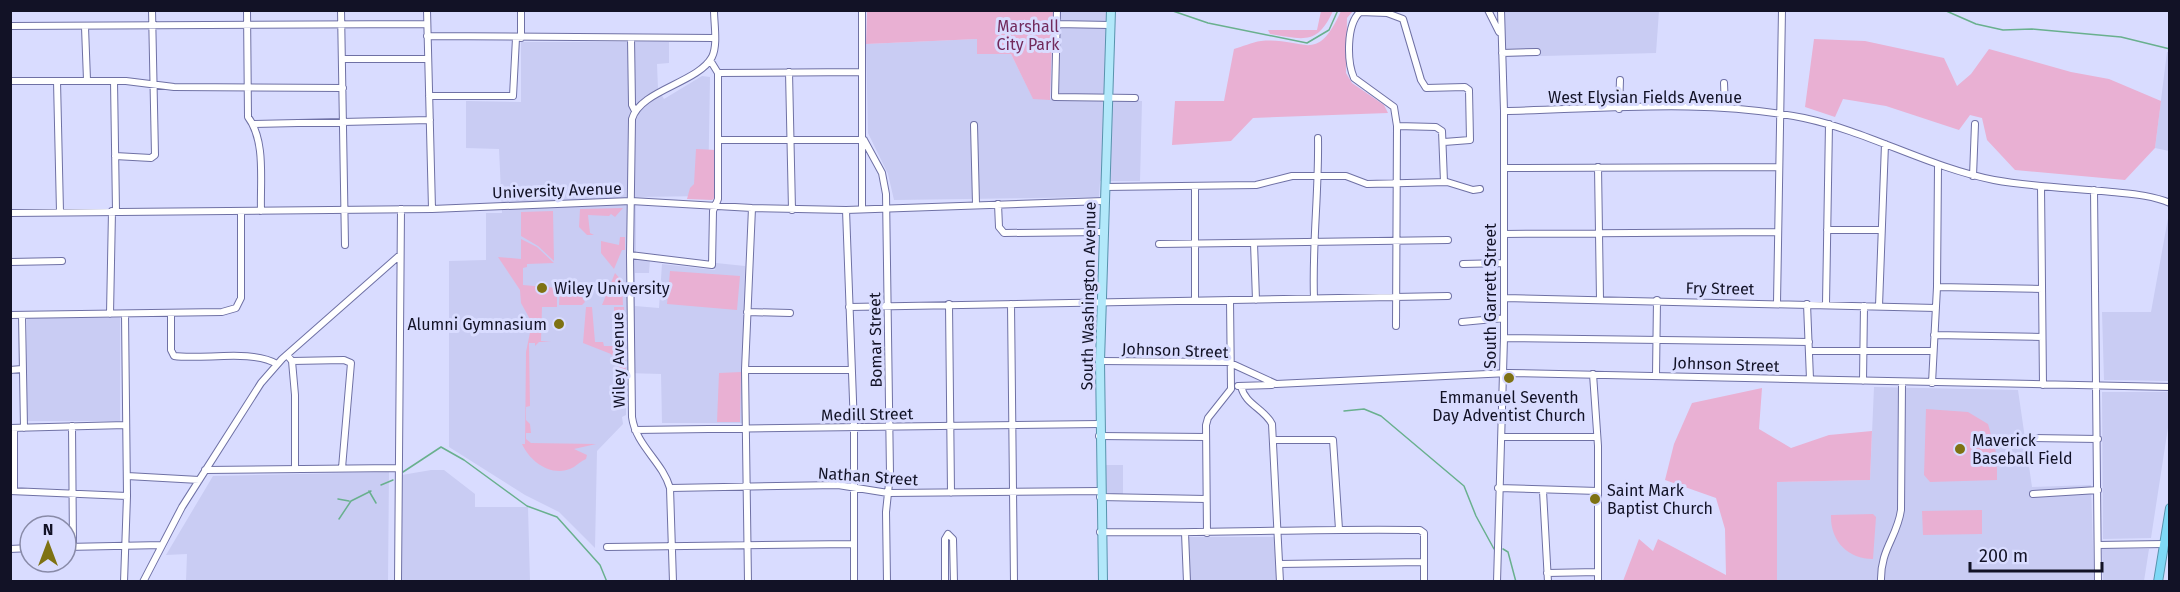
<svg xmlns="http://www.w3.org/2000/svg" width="2180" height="592" font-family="'Fira Sans',sans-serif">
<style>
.built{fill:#c9ccf3}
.green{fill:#e9b0d3}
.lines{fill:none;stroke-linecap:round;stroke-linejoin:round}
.stream{stroke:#69b08e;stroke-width:1.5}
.minor-casing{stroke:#6f71a5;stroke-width:8}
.major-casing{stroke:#5893ad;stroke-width:10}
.highway-casing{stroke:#5893ad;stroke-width:10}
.minor{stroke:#fff;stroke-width:6}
.major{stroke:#b2e8fa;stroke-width:8}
.highway{stroke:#7ed8f6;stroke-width:8}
.poi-dot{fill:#7e7213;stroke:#d9dcff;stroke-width:2}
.labels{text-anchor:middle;stroke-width:6;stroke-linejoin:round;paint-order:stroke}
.park-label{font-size:16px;fill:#722a5c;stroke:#d9dcff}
.street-label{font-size:16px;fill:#121226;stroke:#d9dcff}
.poi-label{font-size:16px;fill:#121226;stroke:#d9dcff;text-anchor:start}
</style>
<rect width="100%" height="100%" fill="#d9dcff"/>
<!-- built -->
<path class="built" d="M1060 11H1107L1105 96 1058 93Z
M1504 11H1659L1656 53 1504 57Z
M977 39V54H1011L1033 98 1142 101 1140 181H1100L1099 197 894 200 888 174 868 133 866 44Z
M521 42H669V63L657 64 658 89 664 99 702 76 710 77 708 196 636 197V258L650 259 649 273H635V306L659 308 662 264 715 270 716 263 745 266 743 423H662L661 374 626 373V415L622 417 623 424 597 451 595 548 559 512 525 495 449 447V261L486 260V213H502L499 149 466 148V101L521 102Z
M2167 52H2170L2169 151 2155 148Z
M2169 213V381L2104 380 2102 312H2151Z
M27 318H120V421H27Z
M1874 387 2018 390 2032 487 2091 485 2094 581H1777L1776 482 1870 480Z
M2102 392H2169V421L2151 538 2103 539Z
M1103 465H1123V494H1103Z
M431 470H444L475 494V507H528L530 581H402V475Z
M389 472 388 581H186L187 554 166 555 213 476Z
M1187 537H1274L1277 581H1190Z
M2102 549H2149L2144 581H2103Z"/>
<!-- green -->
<path class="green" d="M867 11H1053L1050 100 1033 99 1011 54H977V39L866 44Z
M1321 11H1333C1317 46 1303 39 1270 34L1268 30H1317Z
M1341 11H1353L1347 18 1346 73 1352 83 1384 105 1388 113 1253 118 1231 141 1172 145 1175 101H1224L1234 49C1242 47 1252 42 1261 41 1305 37 1316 66 1341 11Z
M1814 39 1865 41 1944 58 1957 86 1971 74 1989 49 2071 72 2109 79 2161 101 2155 148 2125 180 2015 170 1987 140 1982 118 1970 115 1959 130 1886 106 1843 99 1835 117 1805 107Z
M696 149 716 150 715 198 712 200 687 199 690 188 694 184Z
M623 208 615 217 611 214 609 216 588 215 590 233 594 235H587L579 227 580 209Z
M553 211 554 261 538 246 521 236V212Z
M620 237H625V250H622L614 269 601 253V241L619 245Z
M521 239 537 247 554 263 527 264V267L523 268V285L557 288V307H542L541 341 551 342H539L535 346V343H529L530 406 526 407V420L530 424 531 433H526V439L531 443 596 444 574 449 587 455 586 459C581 461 578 464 574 467 553 479 530 462 522 444H525L526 352 532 323 521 303 520 290 498 257 521 259Z
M670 271 740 276 737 310 667 304Z
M615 273 622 281 623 305H602Z
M560 287H576L585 302 582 305H559Z
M586 307H592L595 342H603L604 346H615L616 342H624L623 320 614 317V307H624L626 379 622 383 619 365 611 354 583 343Z
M741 372 740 422H717L719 373Z
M1762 388 1759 429 1791 448 1829 435 1872 431 1870 480 1777 482V581H1623L1639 539 1653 551 1658 539 1726 575 1725 529 1716 498 1665 480 1674 444 1692 403Z
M1926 409 1968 412 1988 424 1997 456V480L1930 482 1924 475Z
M1982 510V534L1923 535 1922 511Z
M1873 514 1876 517 1873 559C1848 559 1830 541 1831 515Z"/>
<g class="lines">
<!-- stream -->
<path class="stream" d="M1170 10 1208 23 1307 43 1329 30 1338 10
M1944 10 1976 24 2003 30 2032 29 2121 37 2170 49
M1344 411 1364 409 1381 416 1464 486 1476 516 1494 549
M403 472 441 447 464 460 527 506 557 517 600 565 607 582
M381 485 393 480
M369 491 376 503
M338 499 349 501
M339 519 351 501 371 491
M1503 549 1508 552 1516 582"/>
<!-- minor casing -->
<g class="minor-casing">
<path id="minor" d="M247 10 248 117C266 141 260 181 261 211
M341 10 345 245
M427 10 432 209
M862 10V209
M1057 10 1055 97 1135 98
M1488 10 1499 32
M1056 24 1110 25
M10 26 427 24
M85 27 87 80
M427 36 714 38
M521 38V10
M631 38 632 105 635 111
M1502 53 1537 52
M343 59H428
M789 72 792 210
M718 73 861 72
M10 81H126L174 87 343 88
M57 81 60 212
M114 81 116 211
M1724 83 1725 108
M429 96H513L516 38
M1619 109 1620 80
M1504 111C1603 109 1706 98 1804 118 1869 132 1928 167 1994 180 2032 187 2072 188 2112 192 2131 194 2151 195 2170 203
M253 124 430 120
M974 125 976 204
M718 140H864
M864 140 882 173 886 194 890 474 886 512 887 582
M1444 142 1470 140 1469 90 1465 87 1426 88 1421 80 1403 19 1387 13 1360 12C1346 25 1347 62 1354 78L1394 107 1397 126 1436 127 1442 131 1444 182
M115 156 151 158 155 155 152 10
M1598 167 1600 299
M1504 168 1778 167
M1973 176 1975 124
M2041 186 2043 385
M1105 187 1256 185 1292 176H1346L1367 184 1447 182 1473 190 1480 189
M2094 190 2098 582
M998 204 999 227 1004 233 1104 232
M846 210 854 427V582
M10 213 432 209 631 201 752 208 846 210 1104 201
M1827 230H1880
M1504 234 1778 232
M1254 243 1256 300
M1159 244 1448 240
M630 255 712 265 713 211 718 199V73L710 60
M10 262 62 261
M1463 264 1504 263
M1937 287 2042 289
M1314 298C1312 245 1319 192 1318 138
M1504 298 1936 308
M1195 300V187
M1777 303 1782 10
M949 304 951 493
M1011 304 1014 582
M1807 304 1810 379
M1826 304 1829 124
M1879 306 1885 144
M849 307 1448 296
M747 312 790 313
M110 314 112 211
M171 314V350L174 356C203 360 252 349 277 364
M10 315 222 312 236 308 241 298V211
M22 315 24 428
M1462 322 1504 318
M1396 326 1397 126
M1934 335 2042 337
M1504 338 1809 342
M1809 351H1933
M287 355 292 361 344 360 351 363 342 468
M292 361 295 395V468
M1100 361 1228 362 1276 384 1509 373 2170 387
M10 370 22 369
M745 370H852
M1593 374 1598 446V582
M1656 375 1657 300
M1863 381 1864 306
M1932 383 1937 287 1938 166
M1238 386 1272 385
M1241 386C1245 405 1264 408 1272 424L1280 582
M72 426 73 547
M10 428 126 425
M635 430 1099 424
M1099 436 1206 437
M1502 437H1596
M2028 438 2098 439
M1273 440H1333L1339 529
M205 470 398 468
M127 476 199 480
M670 488 838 485 888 493 1100 491
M1498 488 1598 491
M10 491 127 496
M14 491V428
M1543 491 1548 582
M2033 494 2098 490
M1100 497 1206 499
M1100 532C1207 534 1313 528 1420 530L1424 533V582
M1185 533 1187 582
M1207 533 1206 425 1208 418 1231 389 1230 300
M2098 545 2164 544
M66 547 162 545
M607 547 852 544
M10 549 30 548
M1279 564 1424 562
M1547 573 1598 572
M124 582 127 496 125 314
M143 582 182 507 261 383 282 359 400 255
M398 582 401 209
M673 582 670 488C662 461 636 446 632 417L630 255 632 119C640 90 698 83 712 57 718 45 714 24 714 10
M748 582 745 370 752 208
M945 582V539L948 534 953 539 954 582
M1497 582 1504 338V111L1501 10
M1881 582C1880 549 1897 538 1901 510L1902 383"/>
</g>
<!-- major casing -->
<g class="major-casing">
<path id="major" d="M1103 582 1100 361 1111 10"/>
</g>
<!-- highway casing -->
<g class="highway-casing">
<path id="highway" d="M2158 582 2170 508"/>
</g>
<!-- minor -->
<use href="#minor" class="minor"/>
<!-- major -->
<use href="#major" class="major"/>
<!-- highway -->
<use href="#highway" class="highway"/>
</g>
<!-- markers -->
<g class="poi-dot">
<circle cx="542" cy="288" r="6"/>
<circle cx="559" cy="324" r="6"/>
<circle cx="1509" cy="378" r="6"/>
<circle cx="1960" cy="449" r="6"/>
<circle cx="1595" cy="499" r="6"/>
</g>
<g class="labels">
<!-- park labels -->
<g class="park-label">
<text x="1028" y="32">Marshall<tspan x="1028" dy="18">City Park</tspan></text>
</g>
<!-- street labels -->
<g class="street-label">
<text x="1645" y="103">West Elysian Fields Avenue</text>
<text transform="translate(557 190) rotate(-2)" y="6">University Avenue</text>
<text transform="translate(1720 288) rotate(1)" y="6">Fry Street</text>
<text transform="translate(1088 296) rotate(-89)" y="6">South Washington Avenue</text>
<text transform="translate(1490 296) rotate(-90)" y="6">South Garrett Street</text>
<text transform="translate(875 340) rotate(-91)" y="6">Bomar Street</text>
<text transform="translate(1175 350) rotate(2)" y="6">Johnson Street</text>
<text transform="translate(618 360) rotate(-91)" y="6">Wiley Avenue</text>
<text transform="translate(1726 364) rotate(2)" y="6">Johnson Street</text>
<text transform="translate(867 414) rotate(-1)" y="6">Medill Street</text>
<text transform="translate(868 476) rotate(4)" y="6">Nathan Street</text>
</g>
<!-- poi labels -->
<g class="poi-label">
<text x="554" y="294">Wiley University</text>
<text x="547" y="330" text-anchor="end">Alumni Gymnasium</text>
<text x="1509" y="403" text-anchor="middle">Emmanuel Seventh<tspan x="1509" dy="18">Day Adventist Church</tspan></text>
<text x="1972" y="446">Maverick<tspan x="1972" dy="18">Baseball Field</tspan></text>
<text x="1607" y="496">Saint Mark<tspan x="1607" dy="18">Baptist Church</tspan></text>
</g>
</g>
<!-- border -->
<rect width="2180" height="592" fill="none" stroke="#121226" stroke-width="24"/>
<!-- north arrow -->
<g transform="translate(48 544)"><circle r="28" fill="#d9dcff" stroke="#898ba8" stroke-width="1.5"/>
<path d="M0-4.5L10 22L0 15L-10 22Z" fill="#7e7213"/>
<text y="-9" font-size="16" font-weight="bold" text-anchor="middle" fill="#121226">N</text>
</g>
<!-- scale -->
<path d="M1970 562v9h132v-9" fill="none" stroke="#121226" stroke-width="3"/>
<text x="1979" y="562" font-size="18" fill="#121226" stroke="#d9dcff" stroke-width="4.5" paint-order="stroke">200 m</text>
</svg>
